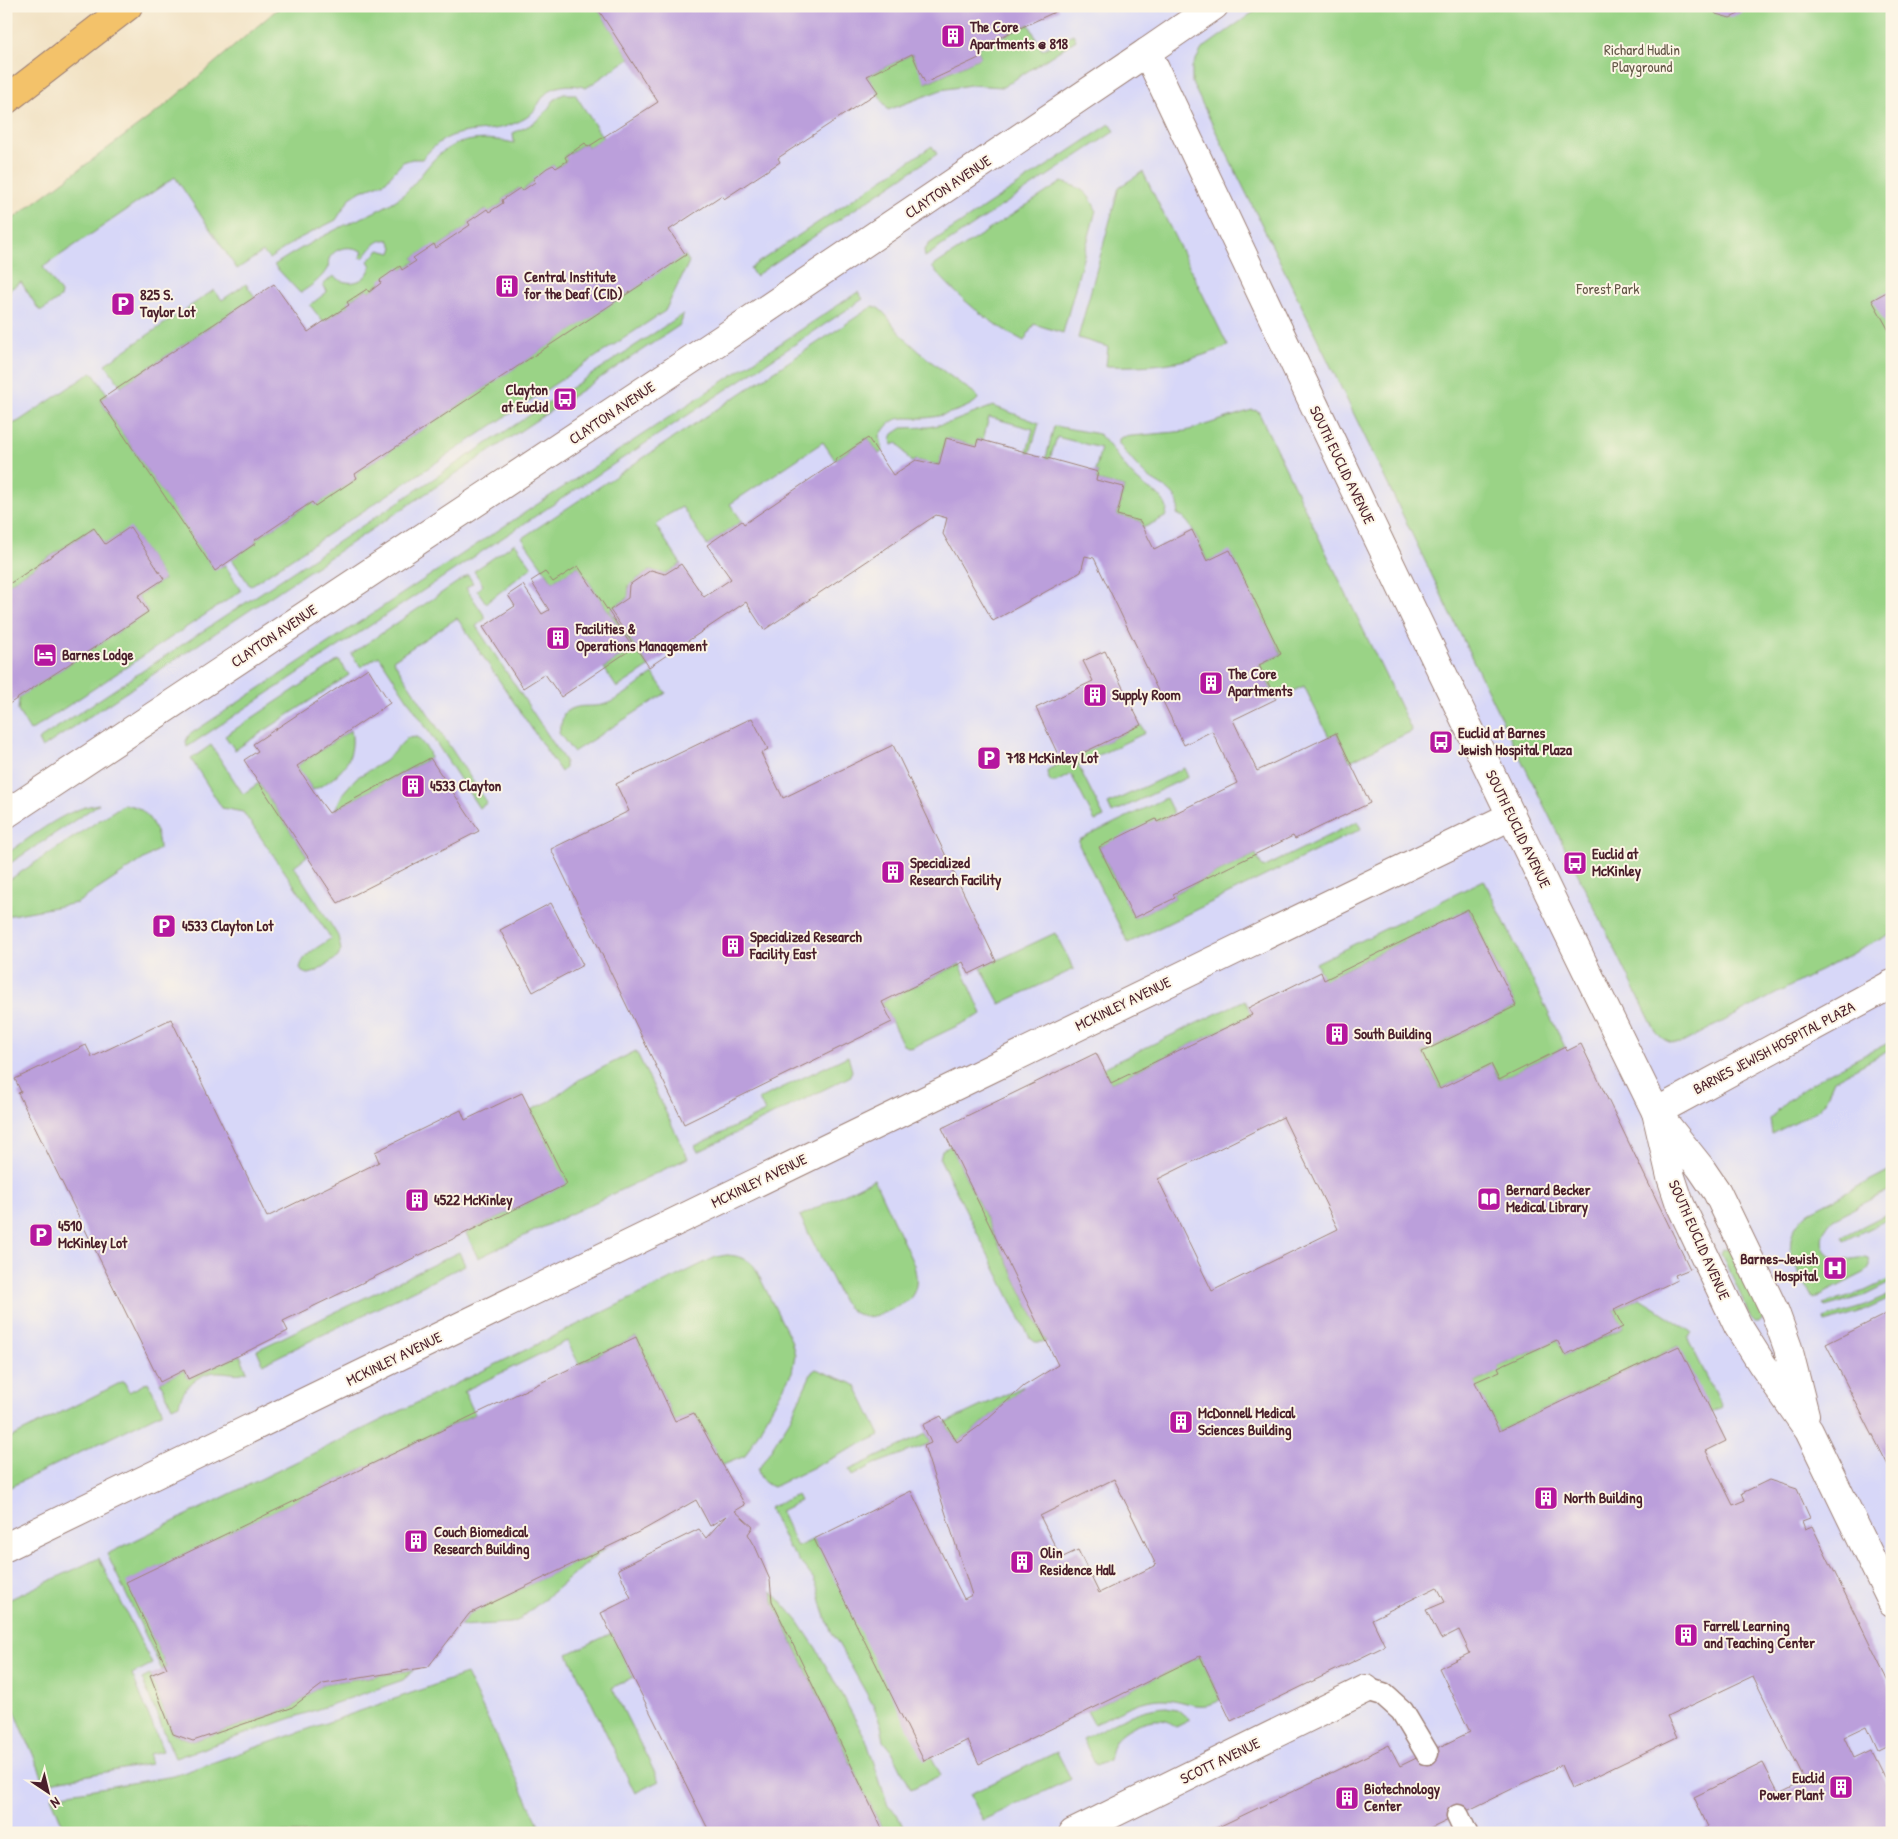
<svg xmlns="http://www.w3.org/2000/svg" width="1898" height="1839" font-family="'Patrick Hand',sans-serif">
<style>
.built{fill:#d7d7f8}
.green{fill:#9ad386;stroke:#727958}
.building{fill:#bb9fdb;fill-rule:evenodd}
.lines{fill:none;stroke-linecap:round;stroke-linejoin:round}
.service-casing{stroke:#9e8076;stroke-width:25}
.minor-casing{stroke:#9e8076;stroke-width:30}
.tertiary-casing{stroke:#9e8076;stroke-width:30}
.motorway-casing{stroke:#9e8076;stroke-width:30}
.service{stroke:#fff;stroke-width:22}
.minor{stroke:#fff;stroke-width:28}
.tertiary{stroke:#fff;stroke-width:28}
.motorway{stroke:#f3c26a;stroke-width:28}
.labels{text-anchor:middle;stroke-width:4;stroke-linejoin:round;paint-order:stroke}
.poi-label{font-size:15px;font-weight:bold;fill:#4a1f2b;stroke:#fcf5e5;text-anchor:start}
.park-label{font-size:15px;fill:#625546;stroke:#fcf5e5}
.street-label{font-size:15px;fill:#4a1f2b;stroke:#fcf5e5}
</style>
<rect width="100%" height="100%" fill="#fcf5e5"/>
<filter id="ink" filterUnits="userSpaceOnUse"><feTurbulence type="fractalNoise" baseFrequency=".02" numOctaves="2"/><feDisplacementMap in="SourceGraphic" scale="10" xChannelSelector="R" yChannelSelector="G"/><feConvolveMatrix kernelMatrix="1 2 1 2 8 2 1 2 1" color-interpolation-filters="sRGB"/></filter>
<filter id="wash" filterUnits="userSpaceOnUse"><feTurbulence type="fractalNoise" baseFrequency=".0096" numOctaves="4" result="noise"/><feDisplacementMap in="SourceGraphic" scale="20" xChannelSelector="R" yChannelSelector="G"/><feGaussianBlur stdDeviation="1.12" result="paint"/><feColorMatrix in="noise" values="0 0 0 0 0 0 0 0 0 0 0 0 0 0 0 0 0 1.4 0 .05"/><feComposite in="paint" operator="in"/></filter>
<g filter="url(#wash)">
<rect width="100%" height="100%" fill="#f1e1c2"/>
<!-- built -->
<path class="built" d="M281 6H1892V1833H6V224L162 108Z"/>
<!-- green -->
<path class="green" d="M281 6H596L630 58 586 88C573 83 552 84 543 97 535 108 535 114 520 121 481 140 456 118 422 159H412L403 162 385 182 361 191 350 198 336 220 298 239 269 259 263 252 237 269 175 177 43 267 61 293 60 298 43 310H39L21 282 6 292V224L162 108Z
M1262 6H1892V933L1682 1043C1670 1044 1664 1041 1656 1032L1513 743 1290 282 1192 83V67L1202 49Z
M1029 24 1042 50 1073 34 1076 40 1003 87 970 85 941 90 888 110 867 76 912 54 926 83 981 57 977 48Z
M564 94H575L603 138 588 147 585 143 565 156 567 161 556 168 553 165C543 171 533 183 522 191L519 188 502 200 503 203 489 212 486 209 468 222 470 225 436 248 434 245 413 258 416 261 402 270 400 267 369 292 367 289 347 302 349 305 323 322 310 305 327 292 323 285 333 276C347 287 366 284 371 266L368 261 379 250 391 253 393 247 389 240C376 238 371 250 363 258L360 257 363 252C353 245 335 246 329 259 328 261 329 264 328 267 323 278 310 287 300 293L274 265C294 252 315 240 337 229 357 219 378 212 396 200 418 186 427 159 450 147 469 137 493 138 514 143L513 133C524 128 535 124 544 114 552 105 551 99 564 94Z
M1110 124 1115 131 925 257 924 251 929 244Z
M932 146 937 154 755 276 750 268Z
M1143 172 1228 346C1185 364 1153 367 1106 366L1108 347 1078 338 1119 187Z
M1062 182C1081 188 1088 191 1096 210L1063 333 1034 324 1024 341C987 322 959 298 932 267Z
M685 255 689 262 665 311 250 586 232 559 256 543 255 540 312 502 315 505 357 478 355 474Z
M246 284 255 297 121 386 105 364 214 290 222 300Z
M858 292 863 299 187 747 186 741 189 735Z
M873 306C884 308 892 325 900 333 923 357 949 376 976 394L978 399C970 409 936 418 923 418 902 419 893 413 880 436L883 451 879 454 868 438 835 460 823 442 730 504 742 521 707 545 682 507 666 516 656 526 681 564 665 574 651 570 629 585 628 598 610 610 649 667 617 688 604 668 633 648 578 566 553 582 522 538Z
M683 314 682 320 680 325 42 748 38 740Z
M92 372 108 395 100 400 215 570 225 565 241 591 30 731 18 711 19 697 148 612 138 596 164 579 130 528 105 544 93 528 6 586V427L19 421Z
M993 406 1039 423 1030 453 1027 452 1033 429 989 417 983 440 978 439 976 446 946 438 939 465 916 460 911 462 898 443 892 445 891 439 893 434 902 428 928 427 949 423Z
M1252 410 1258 411 1412 731 1350 761 1337 733 1329 737 1304 686 1276 699 1259 665 1281 654 1230 551 1207 561C1200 546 1193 521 1177 514 1179 509 1179 503 1176 499 1170 488 1157 484 1148 477 1137 467 1128 456 1119 444V439L1122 437 1186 431Z
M1054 426 1099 434C1115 450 1123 469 1143 485 1150 491 1160 494 1164 502 1168 508 1167 512 1165 517L1143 528 1140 521 1117 515 1124 487 1096 480 1098 472 1095 471 1101 448 1057 437 1050 459 1046 458Z
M515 543 532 567 486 603 477 590 483 585 474 571Z
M468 575 473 583 466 588 486 618 476 626 565 761V768L561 772 457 618 393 660 487 803 479 808 379 656 361 667 351 654Z
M339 660 349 675 235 750 225 736Z
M653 674 666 693 573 752 559 733 564 713C580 702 590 709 606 704 623 698 639 683 653 674Z
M1141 725 1145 733 1078 765 1104 817 1095 821 1071 774 1056 782H1051L1048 777 1047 772 1049 769Z
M351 730C357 760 339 778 313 790L297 766Z
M417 737 429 751 430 758 335 810 343 793 356 778 385 761 407 738Z
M211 745 243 794 259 783 307 856 294 866 338 936 341 950 338 957 316 972 309 974 304 973 300 968C303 953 320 947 331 938L243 812 222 808 191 759Z
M1184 768 1188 777 1112 813 1108 804Z
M1166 798 1174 814 1099 847 1134 918 1175 898 1173 894 1256 854 1263 868 1358 821 1361 829 1128 943 1079 845V840Z
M99 804 6 866V854C35 835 64 809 99 804Z
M124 804C129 806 136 806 140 809 152 818 159 834 159 849L77 903 6 916V882Z
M1484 880 1565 1047 1499 1080 1491 1064 1440 1089 1422 1052 1516 1006 1468 909 1324 980 1316 963Z
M1055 933 1074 969 1000 1004 981 968Z
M960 964 982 1014 911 1048 903 1045 882 1002Z
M1245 1000 1252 1015 1111 1083 1103 1068Z
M1892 1041V1049L1834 1080 1824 1103 1818 1110 1772 1134 1770 1119C1798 1084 1852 1062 1892 1041Z
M636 1051 688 1158 478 1258 466 1233 566 1184 531 1110 550 1101 580 1079Z
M848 1056 852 1071 849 1077 698 1152 695 1146 765 1112 759 1099Z
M951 1146 1046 1342H1035L1030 1338 940 1159 942 1150Z
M1892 1169V1189L1833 1219C1819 1233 1816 1254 1840 1259 1850 1262 1859 1255 1868 1259 1870 1266 1870 1269 1864 1273L1813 1299C1797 1268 1774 1241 1809 1212Z
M874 1179 914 1265C916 1274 918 1283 914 1292 910 1301 903 1304 894 1308 872 1319 860 1322 843 1302L800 1216Z
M1892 1211V1217L1844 1241 1842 1237Z
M1731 1247 1764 1316 1759 1322H1755L1752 1319 1723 1258 1721 1253 1723 1249Z
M459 1252 465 1265 263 1364 257 1350Z
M727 1255C739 1256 746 1258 754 1266L791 1340 795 1355 792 1372 745 1456 723 1465 694 1413 675 1421 636 1337 579 1364 567 1341 464 1391 475 1414 127 1582 167 1668 162 1670 107 1554 716 1257Z
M1892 1278V1282L1866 1295 1825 1307 1823 1304 1865 1291Z
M1892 1294V1298L1859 1313 1825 1323 1824 1319 1865 1306Z
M1640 1298 1692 1332 1688 1339 1722 1407 1711 1412 1678 1346 1499 1431 1475 1383 1499 1371 1498 1367 1557 1340 1565 1355 1623 1328 1614 1310Z
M240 1355 247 1371C238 1376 230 1372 220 1372 201 1371 183 1386 179 1404L172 1407 160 1382 184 1370 188 1379Z
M816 1369 851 1383 856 1386 880 1435 773 1487C765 1484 759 1478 758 1470L790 1419 812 1372Z
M124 1381 129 1392 148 1382 163 1412 6 1489V1440Z
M1024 1386 978 1427 957 1442 945 1423Z
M926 1434 931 1443 875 1464 852 1476 849 1470Z
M797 1495 800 1501 780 1511 797 1547 814 1539 941 1775 911 1789 892 1751 884 1741 881 1725 873 1705 830 1629 823 1609 818 1589 813 1578 788 1547 769 1508Z
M607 1547 519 1620 511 1623 460 1626 469 1614Z
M99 1558 152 1664 132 1674 163 1751 149 1754 150 1764 45 1783 6 1690V1601Z
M772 1591 798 1621 816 1648 866 1739 888 1806 897 1814 906 1833H884L773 1601Z
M612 1633 633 1677 612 1688 659 1781 635 1793 568 1654Z
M1200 1656 1221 1700C1197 1712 1188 1700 1164 1699 1140 1698 1115 1714 1094 1724L1087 1711Z
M414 1670 403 1680 175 1758 142 1679 150 1675 173 1734 193 1741 291 1708 323 1684Z
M466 1674 543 1833H66L51 1796 174 1776Z
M1166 1707 1177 1709 1190 1720 1176 1727C1173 1725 1169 1721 1166 1721 1150 1716 1124 1728 1115 1741 1112 1747 1110 1753 1109 1760L1096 1766 1083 1739C1110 1725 1135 1709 1166 1707Z
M1057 1752 1071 1779 983 1820 970 1794Z"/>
<g id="blocks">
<!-- building -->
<path class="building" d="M596 6H1057L1059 10 977 48 981 57 925 83 912 54 867 76 878 92 778 158 780 162 724 199 722 195 669 230 686 255 355 474 357 478 315 506 312 502 255 540 256 543 215 571 100 400 274 284 308 332 349 305 347 302 367 289 369 292 381 283 380 280 400 266 402 270 416 261 413 258 434 244 436 248 470 225 468 222 487 209 489 212 503 203 502 200 520 188 522 191 535 182 533 179 547 168 553 165 556 168 567 161 565 157 585 143 588 147 658 102Z
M1709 6H1746L1743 12 1730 18 1716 14Z
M1892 289V336L1872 300Z
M868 438 893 475 916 460 939 465 946 438 976 446 978 439 1098 472 1096 480 1124 487 1117 515 1140 521 1154 549 1192 530 1207 561 1230 550 1281 654 1259 665 1276 699 1233 720 1257 771 1336 733 1370 803 1295 839 1293 836 1173 894 1175 898 1134 918 1099 847 1156 819 1157 822 1237 783 1212 731 1184 745 1094 558 1085 556 1081 572 993 621 943 534 947 518 936 515 764 630 746 602 649 667 610 610 628 598 629 585 651 570 665 574 681 564 704 597 731 579 707 545 742 521 744 524 837 461 835 460Z
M130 527 164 579 138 596 148 612 6 706V586L94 528 105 544Z
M578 566 633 648 561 697 545 674 523 688 483 627 515 606 508 595 523 585 542 614 549 610 531 581 545 572 553 582Z
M1105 651 1141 725 1062 763 1036 708 1093 681 1083 661Z
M368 668 390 703 297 766 320 801 329 813 430 758 479 831 338 903 244 760 258 751 253 744Z
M752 718 768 749 761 753 783 798 893 745 996 961 969 974 963 962 882 1002 892 1022 684 1124 551 849 629 811 616 784Z
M551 903 583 965 533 992 500 930Z
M1468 909 1516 1006 1422 1052 1440 1089 1491 1064 1499 1080 1565 1047 1567 1051 1581 1044 1690 1269 1675 1275 1677 1280 1614 1310 1623 1327 1565 1355 1557 1340 1498 1367 1500 1371 1475 1382 1499 1431 1679 1346 1726 1441 1706 1451 1733 1505 1745 1500 1742 1493 1769 1480 1797 1489 1810 1518 1802 1521 1805 1529 1812 1526 1892 1690V1743L1878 1750 1867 1726 1844 1737 1854 1758 1871 1750 1892 1792V1833H1696L1708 1827 1694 1797 1763 1763 1779 1794 1805 1781 1753 1676 1667 1717 1677 1737 1571 1788 1561 1765 1430 1829 1432 1833H1206L1389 1745 1400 1766 1470 1732 1439 1668 1470 1653 1459 1630 1441 1639 1426 1610 1445 1602 1437 1587 1372 1619 1385 1646 1231 1721 1200 1656 979 1764 968 1740 924 1761 814 1539 911 1491 964 1599 972 1595 924 1446 931 1443 923 1425 941 1416 957 1442 978 1427 1024 1386 1058 1365 942 1128 1096 1053 1111 1083 1252 1015 1248 1008 1321 972 1324 980ZM1283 1117 1338 1229 1212 1291 1158 1179ZM1114 1479 1156 1565 1099 1593 1078 1550 1061 1558 1040 1516Z
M171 1019 267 1217 379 1162 375 1152 461 1110 465 1120 522 1093 567 1184 283 1321 288 1331 240 1355 188 1379 184 1370 160 1382 18 1093 21 1092 15 1079 86 1045 92 1057Z
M1892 1311V1473L1826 1344Z
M636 1337 675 1421 694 1413 745 1505 735 1511 753 1527 748 1534 755 1546 770 1580 772 1601 884 1833H710L601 1613 631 1598 618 1569 699 1529 706 1538 726 1516 710 1526 696 1500 645 1529 469 1614 428 1667 323 1684 291 1708 193 1741 173 1734 150 1675 167 1668 126 1582Z"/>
</g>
</g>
<g filter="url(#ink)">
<use href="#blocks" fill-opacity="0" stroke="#9e8076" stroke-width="1"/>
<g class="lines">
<!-- service casing -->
<g class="service-casing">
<path id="service" d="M1366 1689 1383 1694 1402 1711 1427 1753
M1458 1816 1466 1833"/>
</g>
<!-- minor casing -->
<g class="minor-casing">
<path id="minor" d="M1147 52 1214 6
M1656 1112 1671 1177 1680 1204 1738 1326 1762 1364 1809 1431 1892 1602
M1660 1117 1700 1167 1717 1192 1775 1312 1788 1348 1805 1415
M6 1547 1511 816
M1073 1833 1366 1689"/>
</g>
<!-- tertiary casing -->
<g class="tertiary-casing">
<path id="tertiary" d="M6 814 725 337 1147 52C1314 406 1482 760 1656 1112L1892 984"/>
</g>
<!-- motorway casing -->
<g class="motorway-casing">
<path id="motorway" d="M6 100 128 6"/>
</g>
<!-- service -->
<use href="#service" class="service"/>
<!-- minor -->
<use href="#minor" class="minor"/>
<!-- tertiary -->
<use href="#tertiary" class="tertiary"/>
<!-- motorway -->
<use href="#motorway" class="motorway"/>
</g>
</g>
<!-- icons -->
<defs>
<g id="building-square" transform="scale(1.25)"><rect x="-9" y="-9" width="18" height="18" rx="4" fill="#b5179e" stroke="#fcf5e5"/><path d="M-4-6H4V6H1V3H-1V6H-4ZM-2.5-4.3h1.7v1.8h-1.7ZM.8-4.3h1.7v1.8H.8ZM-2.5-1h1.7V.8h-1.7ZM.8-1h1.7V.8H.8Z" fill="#fff"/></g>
<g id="parking-square" transform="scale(1.25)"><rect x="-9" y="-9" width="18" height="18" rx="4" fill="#b5179e" stroke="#fcf5e5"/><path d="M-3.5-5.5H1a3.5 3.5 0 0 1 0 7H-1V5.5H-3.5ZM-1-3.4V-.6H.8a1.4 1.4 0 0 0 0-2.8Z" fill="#fff"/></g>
<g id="bus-square" transform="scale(1.25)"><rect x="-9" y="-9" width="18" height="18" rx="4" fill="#b5179e" stroke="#fcf5e5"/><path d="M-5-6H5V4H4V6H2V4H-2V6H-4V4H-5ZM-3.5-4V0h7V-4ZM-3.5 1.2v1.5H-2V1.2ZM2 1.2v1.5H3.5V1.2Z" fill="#fff"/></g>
<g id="hotel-square" transform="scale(1.25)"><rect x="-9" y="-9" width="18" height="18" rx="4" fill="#b5179e" stroke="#fcf5e5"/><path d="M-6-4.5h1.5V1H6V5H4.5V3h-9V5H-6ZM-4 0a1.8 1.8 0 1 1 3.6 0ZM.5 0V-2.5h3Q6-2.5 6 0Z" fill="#fff"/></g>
<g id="library-square" transform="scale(1.25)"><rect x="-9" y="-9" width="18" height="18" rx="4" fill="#b5179e" stroke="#fcf5e5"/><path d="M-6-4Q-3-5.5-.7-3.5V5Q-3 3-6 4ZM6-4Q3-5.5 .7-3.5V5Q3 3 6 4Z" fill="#fff"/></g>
<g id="hospital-square" transform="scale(1.25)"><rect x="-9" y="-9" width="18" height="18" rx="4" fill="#b5179e" stroke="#fcf5e5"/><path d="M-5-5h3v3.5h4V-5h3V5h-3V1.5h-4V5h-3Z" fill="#fff"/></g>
</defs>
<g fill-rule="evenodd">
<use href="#building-square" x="953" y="36"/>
<use href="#building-square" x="507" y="286"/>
<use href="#parking-square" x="123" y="304"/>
<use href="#bus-square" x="565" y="399"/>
<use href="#building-square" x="558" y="638"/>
<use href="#hotel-square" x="45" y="655"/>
<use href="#building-square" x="1211" y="683"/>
<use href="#building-square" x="1095" y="695"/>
<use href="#bus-square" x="1441" y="742"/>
<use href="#parking-square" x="989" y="758"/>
<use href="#building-square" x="413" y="786"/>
<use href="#bus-square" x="1575" y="863"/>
<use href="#building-square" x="893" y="872"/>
<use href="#parking-square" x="164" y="926"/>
<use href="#building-square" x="733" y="946"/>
<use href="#building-square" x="1337" y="1034"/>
<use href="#library-square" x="1489" y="1199"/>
<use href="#building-square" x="417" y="1200"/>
<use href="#parking-square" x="41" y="1235"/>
<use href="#hospital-square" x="1835" y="1268"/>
<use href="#building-square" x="1181" y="1422"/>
<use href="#building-square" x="1546" y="1498"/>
<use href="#building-square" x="416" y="1541"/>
<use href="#building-square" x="1022" y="1562"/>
<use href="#building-square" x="1686" y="1635"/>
<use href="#building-square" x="1841" y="1787"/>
<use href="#building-square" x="1347" y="1798"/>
</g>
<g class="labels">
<!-- poi labels -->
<g class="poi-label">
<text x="970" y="32">The Core<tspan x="970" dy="17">Apartments @ 818</tspan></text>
<text x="524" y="282">Central Institute<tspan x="524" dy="17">for the Deaf (CID)</tspan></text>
<text x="140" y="300">825 S.<tspan x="140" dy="17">Taylor Lot</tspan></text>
<text x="548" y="395" text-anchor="end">Clayton<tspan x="548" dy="17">at Euclid</tspan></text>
<text x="576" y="634">Facilities &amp;<tspan x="576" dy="17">Operations Management</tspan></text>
<text x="62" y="660">Barnes Lodge</text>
<text x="1228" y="679">The Core<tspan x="1228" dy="17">Apartments</tspan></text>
<text x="1112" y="700">Supply Room</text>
<text x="1458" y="738">Euclid at Barnes<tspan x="1458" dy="17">Jewish Hospital Plaza</tspan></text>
<text x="1006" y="763">718 McKinley Lot</text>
<text x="430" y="791">4533 Clayton</text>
<text x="1592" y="859">Euclid at<tspan x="1592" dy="17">McKinley</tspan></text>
<text x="910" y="868">Specialized<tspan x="910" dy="17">Research Facility</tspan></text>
<text x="182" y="931">4533 Clayton Lot</text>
<text x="750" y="942">Specialized Research<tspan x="750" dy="17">Facility East</tspan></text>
<text x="1354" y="1039">South Building</text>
<text x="1506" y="1195">Bernard Becker<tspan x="1506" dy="17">Medical Library</tspan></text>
<text x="434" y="1205">4522 McKinley</text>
<text x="58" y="1231">4510<tspan x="58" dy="17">McKinley Lot</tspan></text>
<text x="1818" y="1264" text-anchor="end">Barnes-Jewish<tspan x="1818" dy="17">Hospital</tspan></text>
<text x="1198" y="1418">McDonnell Medical<tspan x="1198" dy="17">Sciences Building</tspan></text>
<text x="1564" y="1503">North Building</text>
<text x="434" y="1537">Couch Biomedical<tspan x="434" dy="17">Research Building</tspan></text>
<text x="1040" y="1558">Olin<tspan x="1040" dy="17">Residence Hall</tspan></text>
<text x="1704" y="1631">Farrell Learning<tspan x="1704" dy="17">and Teaching Center</tspan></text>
<text x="1824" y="1783" text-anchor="end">Euclid<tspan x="1824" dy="17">Power Plant</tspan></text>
<text x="1364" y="1794">Biotechnology<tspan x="1364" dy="17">Center</tspan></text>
</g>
<!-- park labels -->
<g class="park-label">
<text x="1642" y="55">Richard Hudlin<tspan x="1642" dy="17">Playground</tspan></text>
<text x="1608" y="294">Forest Park</text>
</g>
<!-- street labels -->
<g class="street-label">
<text transform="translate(948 187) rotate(-34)" y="5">CLAYTON AVENUE</text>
<text transform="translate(612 413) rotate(-34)" y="5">CLAYTON AVENUE</text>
<text transform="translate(1342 465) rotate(64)" y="5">SOUTH EUCLID AVENUE</text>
<text transform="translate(274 636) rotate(-34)" y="5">CLAYTON AVENUE</text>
<text transform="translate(1518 829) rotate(64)" y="5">SOUTH EUCLID AVENUE</text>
<text transform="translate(1123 1004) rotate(-26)" y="5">MCKINLEY AVENUE</text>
<text transform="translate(1774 1048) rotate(-28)" y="5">BARNES JEWISH HOSPITAL PLAZA</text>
<text transform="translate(759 1181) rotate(-26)" y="5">MCKINLEY AVENUE</text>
<text transform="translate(1699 1240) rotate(66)" y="5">SOUTH EUCLID AVENUE</text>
<text transform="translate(394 1359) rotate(-26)" y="5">MCKINLEY AVENUE</text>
<text transform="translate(1220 1761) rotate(-26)" y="5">SCOTT AVENUE</text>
</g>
</g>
<!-- margin -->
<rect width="1898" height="1839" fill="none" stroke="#fcf5e5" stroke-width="25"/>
<!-- north arrow -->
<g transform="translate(48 1792) rotate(145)" stroke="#fcf5e5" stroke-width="4" paint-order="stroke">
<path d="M0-4L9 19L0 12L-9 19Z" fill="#4a1f2b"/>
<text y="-8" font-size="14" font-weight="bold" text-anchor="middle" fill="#4a1f2b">N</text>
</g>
</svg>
